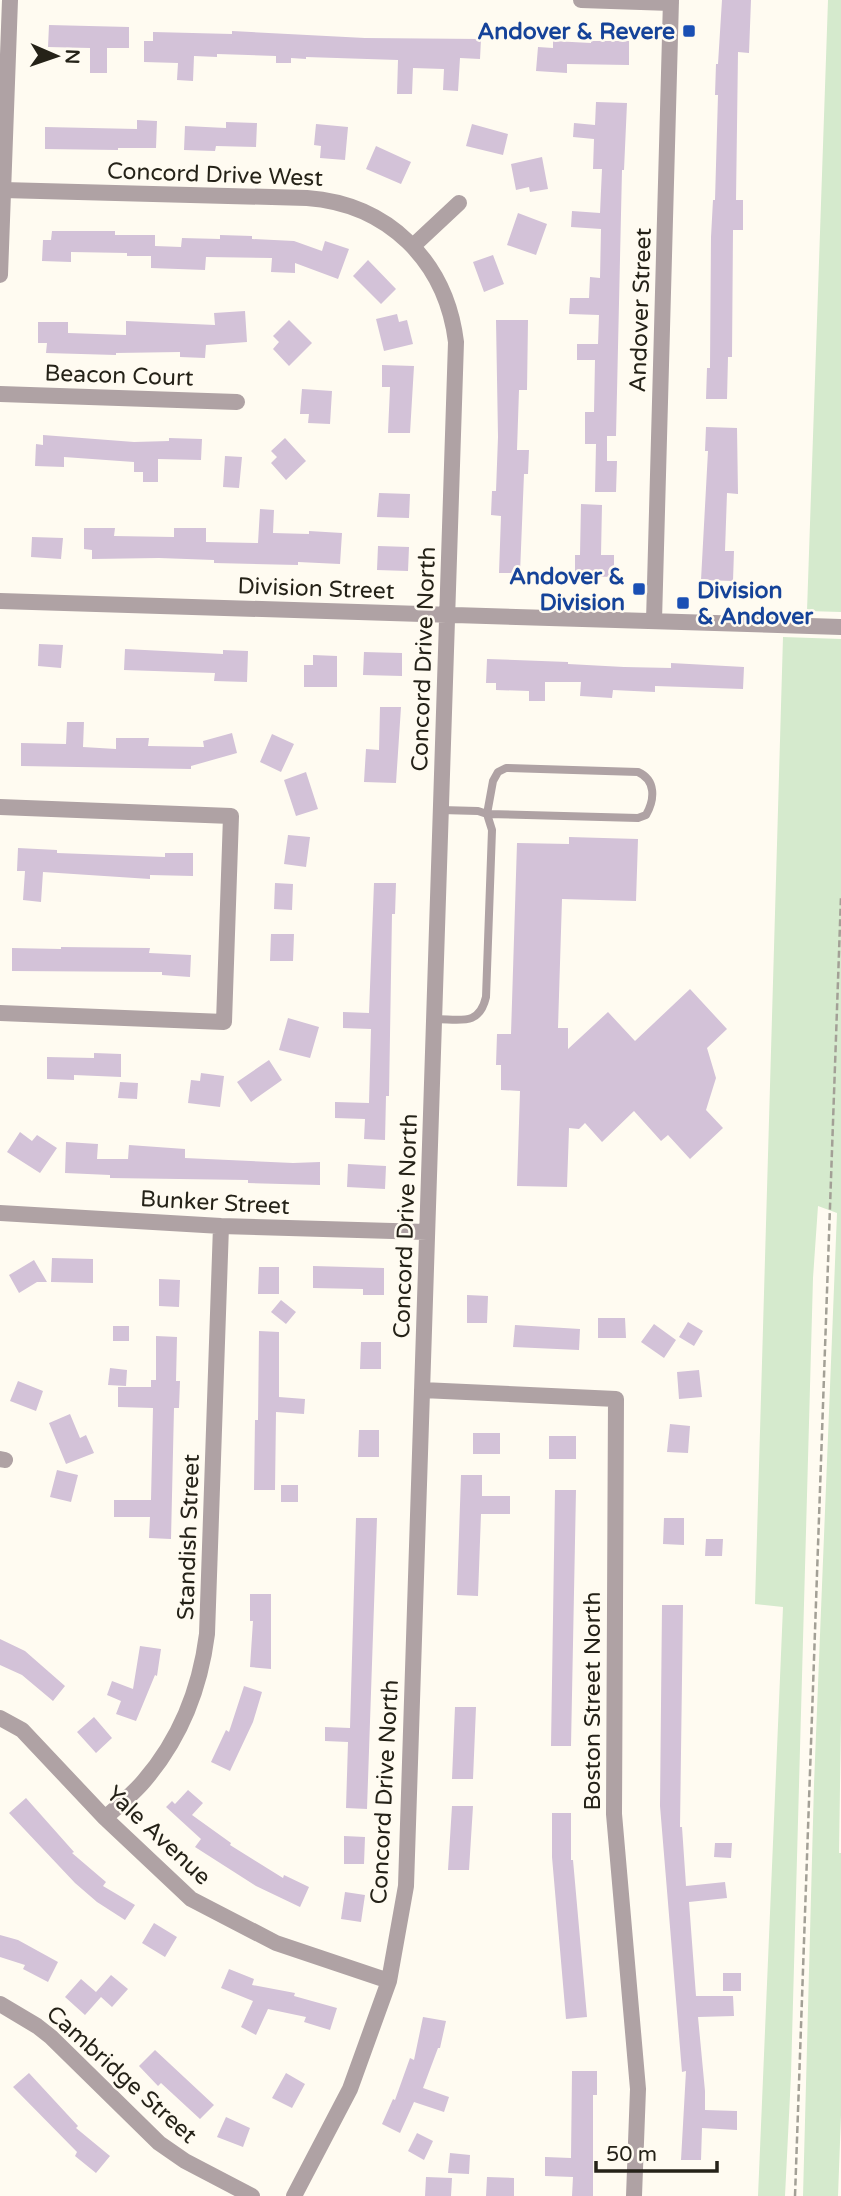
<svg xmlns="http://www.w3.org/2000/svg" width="841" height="2196" font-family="'Varela Round',sans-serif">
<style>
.green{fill:#d5eacd}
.building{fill:#d3c2d8}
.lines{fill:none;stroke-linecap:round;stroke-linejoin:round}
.path{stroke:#a3a096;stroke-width:2.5;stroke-dasharray:7 3.5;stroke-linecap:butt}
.service{stroke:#afa2a4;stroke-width:8}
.minor{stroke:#afa2a4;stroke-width:16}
.transit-dot{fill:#1a4fb4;stroke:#fffbf1;stroke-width:2.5}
.labels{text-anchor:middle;stroke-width:5;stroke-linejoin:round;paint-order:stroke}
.transit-label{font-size:23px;font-weight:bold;fill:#164399;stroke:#fffbf1;text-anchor:end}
.street-label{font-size:23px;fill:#252218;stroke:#fffbf1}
</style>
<rect width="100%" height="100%" fill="#fffbf1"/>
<!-- green -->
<path class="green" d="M828 0H841V612L807 611Z
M783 637 841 639V1718L839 1853H841V2115L838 2196H803L814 1784 837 1213 818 1206 813 1278 791 2075 785 2196H758L783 1607 755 1604Z"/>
<!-- building -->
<path class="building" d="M722 0H751L749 53 738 52 736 200H743V230H733L732 357H728L727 399H706L707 368H710L711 237 713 200H715L718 95H715L716 64H718Z
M49 25 129 27V48H107V73H90V48L48 47Z
M232 31 365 38 481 39 480 59 460 58 458 91 443 90 444 69 413 68 412 94H397L398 60 306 57V59L291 58V63H276V56L217 54V57L194 56 193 81 177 80 178 63 144 62V41H153V32L232 34Z
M553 41 591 43V41H629V65L567 64V73L536 71 538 47 553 48Z
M596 102 627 103 624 170H622L616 436H607V461H617L616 492H595L596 444H585V412H594L595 360H577V344H598L599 315 569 314 570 298H589L590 277 600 278 601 229 571 227 572 211 600 213 602 169H593L594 139 573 137 574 123 595 125Z
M137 120 157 121 156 148H118V150L45 149V127L137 129Z
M226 122 257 123 256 147 216 146 215 151 184 150 185 126 226 128Z
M316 124 348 127 345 160 320 158 321 146 314 145Z
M472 124 508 134 503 155 466 146Z
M376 146 411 162 401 184 366 169Z
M542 157 548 189 530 192 529 187 516 190 511 164Z
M518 213 547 224 536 255 507 245Z
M52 231H115V235H155V246L181 247 182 238 220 239V235L252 236V239L294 241 322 251 325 241 349 249 338 279 295 263V273L271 272 272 258 206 257 205 270 151 268V256H127V253L71 252V262L42 261 43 240H51Z
M493 255 504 284 484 292 473 262Z
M368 260 396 289 381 304 353 276Z
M245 311 247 342 206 345 205 358 180 357V352L116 353V355L46 353 47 343H38V322H68V333L126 335V321L215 325 214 313Z
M397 314 399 322 407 320 413 344 384 351 376 319Z
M289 320 312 343 289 366 273 349 279 342 273 336Z
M496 320H528L527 390H519L517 450H529L528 474H524L520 573H499L501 516 491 515 492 491H496L498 437Z
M382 365 414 366 410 433H388L390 387H382Z
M302 389 332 391 330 424 308 423 309 414H300Z
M706 427 737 428 738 494 727 493 725 551H734L733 581 701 580 708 451H705Z
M43 435 134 442 169 441V438L202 439 201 460 158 459V482H143V472H134V462L64 457V467L35 466 36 444 43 445Z
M285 438 306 461 286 480 271 463 277 457 271 451Z
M225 456 242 457 239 488 223 487Z
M379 493 410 494 409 518 377 517Z
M581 504 602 505 601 555H614V577L575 576V555H580Z
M260 509 274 510 273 533 309 534V531L342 533 340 564 298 562V565L214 563V560L159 558 92 559V550L84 549V528H115L114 536 174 537V528H206V542L258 543Z
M32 537 63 538 61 559 31 557Z
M378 546 409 547 408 571 377 570Z
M39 644 63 645 61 668 38 666Z
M125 649 223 654V650L248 651 247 682 214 681 215 673 124 670Z
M364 652 402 653V676L363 675Z
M313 655 337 656V687H304V665H313Z
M487 659 568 662V664L624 667 671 668V663L744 667 743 689 655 686V692L613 690 612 698 580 696 581 682H545V701H529V691L496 690V683H486Z
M380 707H401L396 783 364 782 366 749 379 750Z
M67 722H84L83 747 116 749V738H149L148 746 204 747 203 741 232 733 237 753 191 766V769L21 766V743L66 744Z
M272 734 294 744 281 772 260 762Z
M306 772 318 809 296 816 284 780Z
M288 835 310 837 306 867 284 864Z
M569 837 638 839 636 901 562 899 558 1028H568V1049L608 1012 635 1041 690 989 727 1029 707 1048 716 1078 706 1110 723 1128 690 1159 668 1135 661 1141 634 1111 602 1142 585 1123 579 1129 569 1128 567 1187 517 1186 520 1091 501 1090V1065H496L497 1034H511L517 843 569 844Z
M18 848 57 850V853L165 857V853H193V876L150 875V879L43 872 41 902 23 900 25 871H17Z
M275 883 293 884 292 910 274 909Z
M374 883H396L395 914H392L389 1096H386L385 1140 364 1139 365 1119 335 1118V1102L369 1103 371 1029 343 1028V1012L369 1013Z
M271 934H294L293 961H270Z
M61 947 150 948 149 953 191 955 190 977 162 975V972L12 971V948L61 949Z
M288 1018 319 1027 310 1058 279 1050Z
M94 1053 121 1054V1077L74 1075V1080L47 1079V1057L94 1058Z
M269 1060 282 1080 251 1102 237 1082Z
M201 1073 224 1076 220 1107 188 1103 191 1080 200 1081Z
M120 1082 138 1083 137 1099 118 1098Z
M20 1132 32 1141 37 1135 57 1148 40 1173 7 1152Z
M66 1142 98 1144 97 1159H128L129 1145 185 1149V1158L293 1163 320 1162V1185L248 1183V1180L110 1178V1175L65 1173Z
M348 1164 386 1166 385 1189 347 1187Z
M52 1258 93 1259V1283L51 1282Z
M34 1260 47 1282H37L19 1293 9 1275Z
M313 1266 384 1268V1295H363V1289L313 1288Z
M259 1267H279V1294H258Z
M159 1279 180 1280 179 1307 159 1306Z
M467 1295 488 1296 487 1323H467Z
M281 1300 296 1312 286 1324 271 1312Z
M598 1318H625L626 1338H598Z
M688 1322 703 1331 694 1346 679 1337Z
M654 1324 676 1340 664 1358 641 1342Z
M515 1325 580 1329 579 1350 513 1347Z
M113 1326H129V1341H113Z
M259 1331 279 1332V1397L305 1399 304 1414 276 1412 275 1490H254L255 1420H258Z
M156 1336 177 1337 176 1381H180L179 1408H174L171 1539 149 1538 150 1517H114V1500H151L153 1408 118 1407V1387H151V1380H156Z
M361 1342H381V1369H360Z
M110 1368 127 1370 126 1386 108 1385Z
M699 1370 702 1397 679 1399 677 1372Z
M18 1381 43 1391 36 1411 10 1401Z
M70 1414 80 1438 86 1435 94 1453 66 1464 49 1423Z
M670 1424 690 1426 688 1453 667 1452Z
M359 1430H379V1457H358Z
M473 1433H500V1454H473Z
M549 1436H576V1459H549Z
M57 1470 78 1475 71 1502 50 1497Z
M461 1475H482V1496H510V1514H481L478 1596 457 1595Z
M281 1485H298V1502H281Z
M555 1490H576L571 1746H551Z
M356 1518H377L367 1809 346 1808 348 1742 325 1741V1727L350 1728Z
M664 1518H684V1545L663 1544Z
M706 1539H723L722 1556H705Z
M250 1594H271V1669L250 1667 253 1621H250Z
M662 1605H683L680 1827H682L686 1886 725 1882 727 1898 689 1902 696 1996H733L734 2016 698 2017 705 2091V2110L737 2111V2130L702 2128 701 2160H681L686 2071 682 2072 660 1806Z
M0 1639 25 1651 65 1686 53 1701 22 1675 0 1665Z
M140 1646 161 1649 157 1676 155 1675 136 1721 116 1714 121 1701 107 1695 112 1681 133 1689Z
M244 1686 262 1692 253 1722 230 1771 211 1762 226 1730 229 1732Z
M455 1707H476L473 1779H452Z
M94 1717 112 1738 96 1753 77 1732Z
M188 1790 203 1803 192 1815 231 1843 230 1845 283 1878 284 1875 309 1887 300 1907 256 1886 195 1847 201 1839 166 1807 172 1801 175 1804Z
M26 1798 74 1852 72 1853 106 1882 103 1886 135 1905 125 1920 97 1902 75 1883 9 1813Z
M452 1806H473L469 1870H448Z
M552 1813H571V1860H573L587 2017 566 2019 552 1857Z
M344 1836 365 1837 364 1864H344Z
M715 1843H732L731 1858 714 1857Z
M345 1892 365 1895 361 1922 341 1919Z
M154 1923 177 1937 165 1957 142 1943Z
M0 1935 18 1940 58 1962 48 1982 23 1969 25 1965 0 1957Z
M229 1969 254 1979 252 1985 295 1993 294 1996 337 2008 330 2030 304 2022 306 2017 268 2009 256 2035 241 2027 253 2001 221 1988Z
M723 1973H741V1991H723Z
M111 1975 128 1989 112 2007 101 1997 85 2015 65 1997 81 1979 96 1992Z
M423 2017 446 2021 440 2048H438L423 2088 449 2097 444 2112 414 2102 400 2133 382 2124 393 2099 395 2100 410 2058 414 2060Z
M155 2050 214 2105 200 2119 161 2083 158 2086 139 2066Z
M572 2071H597V2095H593V2196H572L573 2177 545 2176V2157L571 2158Z
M29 2073 78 2126 76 2128 110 2156 96 2173 75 2156 77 2152 13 2087Z
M286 2073 305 2084 292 2108 272 2098Z
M226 2117 250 2128 243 2147 217 2137Z
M417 2133 433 2141 424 2160 408 2151Z
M450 2153 470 2155 469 2174 448 2173Z
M426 2177 452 2178 451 2196H425Z
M487 2177 514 2178V2196H486Z"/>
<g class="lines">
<!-- path -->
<path class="path" d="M795 2196 841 896"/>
<!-- service -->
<path class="service" d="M434 1019C460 1019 479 1027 486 997L492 830 487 814 493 781 498 772 506 768 638 772C656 780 655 799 646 815L638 818 487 814 478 811 441 810"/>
<!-- minor -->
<path class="minor" d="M581 0 671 3
M3 190 307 198C388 204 446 261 456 342L406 1886 389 1981 350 2089 294 2196
M413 246 459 203
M0 275 10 0
M0 394 237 402
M0 601 841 627
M654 621 671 0
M0 807 231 816 224 1022 0 1013
M0 1213 221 1226 427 1232
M422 1390 616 1399 614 1814 638 2089 634 2196
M0 1459 5 1460
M0 1718 22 1730 105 1818 191 1899 276 1943 389 1981
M105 1818C118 1806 133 1794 144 1781 181 1738 200 1689 207 1634L221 1226
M0 2004 37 2026 51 2037 159 2143 185 2161 252 2196"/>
</g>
<!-- markers -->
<g class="transit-dot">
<rect x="682" y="24" width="14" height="14" rx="3.5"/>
<rect x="632" y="582" width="14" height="14" rx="3.5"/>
<rect x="676" y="596" width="14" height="14" rx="3.5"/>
</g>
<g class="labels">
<!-- transit labels -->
<g class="transit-label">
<text x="675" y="39">Andover &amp; Revere</text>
<text x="625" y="584">Andover &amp;<tspan x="625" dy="26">Division</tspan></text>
<text x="697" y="598" text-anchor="start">Division<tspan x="697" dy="26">&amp; Andover</tspan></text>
</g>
<!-- street labels -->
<g class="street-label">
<text transform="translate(215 174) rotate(2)" y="8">Concord Drive West</text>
<text transform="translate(640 310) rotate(-88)" y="8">Andover Street</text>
<text transform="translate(119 375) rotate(2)" y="8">Beacon Court</text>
<text transform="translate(316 588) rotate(2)" y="8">Division Street</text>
<text transform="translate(423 659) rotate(-88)" y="8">Concord Drive North</text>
<text transform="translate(215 1202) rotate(3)" y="8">Bunker Street</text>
<text transform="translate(405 1226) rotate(-88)" y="8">Concord Drive North</text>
<text transform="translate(188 1537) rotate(-88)" y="8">Standish Street</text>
<text transform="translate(592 1701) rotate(-90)" y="8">Boston Street North</text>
<text transform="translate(384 1792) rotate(-87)" y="8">Concord Drive North</text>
<text transform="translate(159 1835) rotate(43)" y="8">Yale Avenue</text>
<text transform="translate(122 2074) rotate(42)" y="8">Cambridge Street</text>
</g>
</g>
<!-- north arrow -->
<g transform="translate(56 56) rotate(92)" stroke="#fffbf1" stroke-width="5" paint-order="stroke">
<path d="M0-5L12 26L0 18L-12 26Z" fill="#252218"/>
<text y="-10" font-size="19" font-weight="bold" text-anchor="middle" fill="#252218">N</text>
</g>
<!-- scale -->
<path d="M596 2161v10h121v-10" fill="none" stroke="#252218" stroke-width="3.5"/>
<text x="606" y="2161" font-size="21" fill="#252218" stroke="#fffbf1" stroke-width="5" paint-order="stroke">50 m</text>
</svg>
